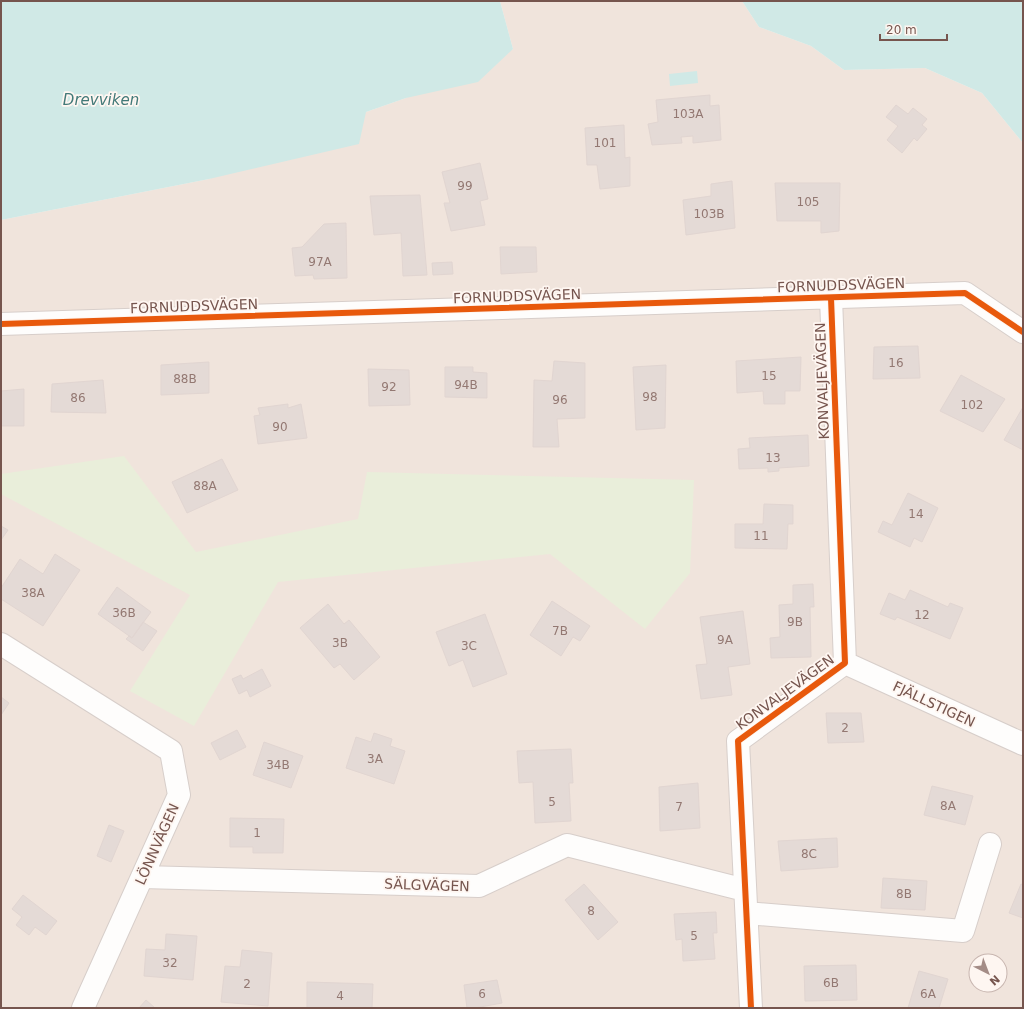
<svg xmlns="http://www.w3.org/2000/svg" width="1024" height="1009" font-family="'DejaVu Sans',sans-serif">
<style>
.residential{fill:#f0e4dc;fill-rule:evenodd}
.green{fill:#e9eeda}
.water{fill:#d0e9e6}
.building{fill:#e4dad6;stroke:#e1d5d1}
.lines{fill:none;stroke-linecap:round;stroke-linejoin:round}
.minor-casing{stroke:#d7ceca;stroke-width:24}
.minor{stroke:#fefdfc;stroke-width:22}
.cycleway-casing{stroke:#fef6f1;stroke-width:8}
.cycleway{stroke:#e8590c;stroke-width:6}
.labels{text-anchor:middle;stroke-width:3.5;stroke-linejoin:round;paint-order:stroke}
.number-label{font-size:12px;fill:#937872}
.street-label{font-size:14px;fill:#76554e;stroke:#fef6f1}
.water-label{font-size:15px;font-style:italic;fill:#427978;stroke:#fef6f1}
</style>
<rect width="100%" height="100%" fill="#f8f3ee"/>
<!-- residential -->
<path class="residential" d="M500 1H742L759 27 811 46 844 70 925 68 982 93 1023 143V1008H1V220L209 179 366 112 406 98 513 49ZM976 961H1000V985H976Z"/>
<!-- green -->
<path class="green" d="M124 456 196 552 358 519 367 472 694 480 690 573 645 629 550 554 278 582 194 726 130 691 190 595 1 494V474Z"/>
<!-- water -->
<path class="water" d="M1 1H500L513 49 478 82 406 98 366 112 359 144 209 179 1 220Z
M742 1H1023V143L982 93 925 68 844 70 811 46 759 27Z
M697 71 698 83 670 86 669 74Z"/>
<!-- building -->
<path class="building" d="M710 95V106L719 105 721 140 693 143V136L681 137 682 143 652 145 648 124 658 122 656 100Z
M896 105 908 114 913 108 927 119 922 125 927 129 917 141 914 138 902 153 887 140 898 126 886 117Z
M624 125 625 158 630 157V186L600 189 597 165H587L585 128Z
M480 163 488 199 480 201 485 225 451 231 444 203H450L442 172Z
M732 181 735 228 686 235 683 200 711 196V184Z
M775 183H840L839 231 821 233V221H777Z
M420 195 427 275 403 276 401 233 374 235 370 196Z
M346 223 347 278 314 279 313 275 295 276 292 248 302 247 324 224Z
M500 247H536L537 272 501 274Z
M452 262 453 274 433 275 432 263Z
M918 346 920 378 873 379 874 347Z
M801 357 800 391H785V404H764L763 391 737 393 736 361Z
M554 361 585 363V418L557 419 559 447H533L534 380 552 381Z
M209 362V393L161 395V365Z
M666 365 665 428 636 430 633 367Z
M445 367H473V372L487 373V398L445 397Z
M368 369 409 370 410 405 369 406Z
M961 375 1005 399 983 432 940 411Z
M103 380 106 413 51 412 52 384Z
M24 389V426H1V391Z
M288 404V408L301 404 307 438 258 444 254 416 260 415 258 408Z
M1023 407V450L1004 440Z
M808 435 809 466 779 468V471L768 472V468L739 469 738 449 750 448 749 438Z
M222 459 238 490 187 513 172 482Z
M908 493 938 508 922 542 914 538 910 547 878 532 883 521 892 525Z
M764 504 793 505V524H788L787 549 735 548V524H763Z
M1 526 8 530 1 540Z
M55 554 80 570 43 626 1 599V588L20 559 43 574Z
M813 584 814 607H810L811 657 771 658 770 638 780 637 779 605 793 604V585Z
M117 587 151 612 132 638 98 614Z
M910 590 948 607 950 603 963 608 950 639 897 617 895 620 880 614 889 593 905 600Z
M552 601 590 626 580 641 573 637 561 656 530 635Z
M328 604 344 624 349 620 380 657 354 680 340 664 334 668 300 628Z
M743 611 750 664 728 667 732 695 701 699 696 665 707 664 700 617Z
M485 614 507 674 473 687 463 660 449 666 436 632Z
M143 622 157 631 143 651 126 639 129 636 132 638Z
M262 669 271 686 250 697 247 690 239 694 232 679 241 675 243 679Z
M1 697 9 703 1 715Z
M826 713H861L864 742 828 743Z
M237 730 246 747 220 760 211 743Z
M374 733 392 739 390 746 405 751 394 784 346 768 356 737 371 742Z
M264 742 303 756 291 788 253 775Z
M571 749 573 783H569L571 821 535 823 533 782 519 783 517 751Z
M698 783 700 828 660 831 659 787Z
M932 786 973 796 965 825 924 815Z
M230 818 284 819 283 853H253V847H230Z
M109 825 124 831 111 862 97 856Z
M837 838 838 867 781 871 778 841Z
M883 878 927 881 925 910 881 908Z
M584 884 618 922 598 940 565 900Z
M1021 884 1023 885V918L1009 913Z
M23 895 57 921 46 935 35 927 29 935 16 925 22 917 12 909Z
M716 912 717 933H713L715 959 683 961 682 939 676 940 674 914Z
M166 934 197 936 193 980 144 976 146 949 165 950Z
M242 950 272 953 268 1006 221 1002 225 966 240 967Z
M856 965 857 1000 805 1001 804 966Z
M919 971 948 979 939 1008H908Z
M497 980 502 1003 475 1008H467L464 985Z
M307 982 373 984 372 1008H307Z
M146 1000 155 1008H139Z"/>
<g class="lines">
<!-- minor casing -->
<g class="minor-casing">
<path id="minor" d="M1 324 965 293 1023 332
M1 644 171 751 179 795 83 1008
M845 663 1023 744
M142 877 479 886 567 845 745 890
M747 913 963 931 990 844
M751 1008 738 741 845 663 831 298"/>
</g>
<!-- minor -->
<use href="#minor" class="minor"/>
<!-- cycleway casing -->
<g class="cycleway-casing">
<path id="cycleway" d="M1 324 965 293 1023 332
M751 1008 738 741 845 663 831 298"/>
</g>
<!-- cycleway -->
<use href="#cycleway" class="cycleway"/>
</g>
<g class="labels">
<!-- number labels -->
<g class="number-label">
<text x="688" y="118">103A</text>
<text x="605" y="147">101</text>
<text x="465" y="190">99</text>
<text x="808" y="206">105</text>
<text x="709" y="218">103B</text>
<text x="320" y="266">97A</text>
<text x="896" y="367">16</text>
<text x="769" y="380">15</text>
<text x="185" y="383">88B</text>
<text x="466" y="389">94B</text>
<text x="389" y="391">92</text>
<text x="650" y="401">98</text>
<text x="78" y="402">86</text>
<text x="560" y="404">96</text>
<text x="972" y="409">102</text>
<text x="280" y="431">90</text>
<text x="773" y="462">13</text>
<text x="205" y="490">88A</text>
<text x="916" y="518">14</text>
<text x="761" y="540">11</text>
<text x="33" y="597">38A</text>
<text x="124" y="617">36B</text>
<text x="922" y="619">12</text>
<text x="795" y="626">9B</text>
<text x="560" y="635">7B</text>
<text x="725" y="644">9A</text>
<text x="340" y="647">3B</text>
<text x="469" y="650">3C</text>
<text x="845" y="732">2</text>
<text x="375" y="763">3A</text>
<text x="278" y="769">34B</text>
<text x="552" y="806">5</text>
<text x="948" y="810">8A</text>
<text x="679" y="811">7</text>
<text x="257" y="837">1</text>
<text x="809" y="858">8C</text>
<text x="904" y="898">8B</text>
<text x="591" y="915">8</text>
<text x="694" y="940">5</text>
<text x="170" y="967">32</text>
<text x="831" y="987">6B</text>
<text x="247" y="988">2</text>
<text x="482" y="998">6</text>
<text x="928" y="998">6A</text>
<text x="340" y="1000">4</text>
</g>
<!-- street labels -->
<g class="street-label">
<text transform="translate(841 285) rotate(-2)" y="5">FORNUDDSVÄGEN</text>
<text transform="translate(517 296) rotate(-2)" y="5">FORNUDDSVÄGEN</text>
<text transform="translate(194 306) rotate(-2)" y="5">FORNUDDSVÄGEN</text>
<text transform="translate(822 381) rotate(-92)" y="5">KONVALJEVÄGEN</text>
<text transform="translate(785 692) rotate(-36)" y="5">KONVALJEVÄGEN</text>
<text transform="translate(934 704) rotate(25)" y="5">FJÄLLSTIGEN</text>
<text transform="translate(157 844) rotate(-66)" y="5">LÖNNVÄGEN</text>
<text transform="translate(427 885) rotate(2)" y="5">SÄLGVÄGEN</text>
</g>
<!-- water labels -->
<g class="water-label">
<text x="101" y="105">Drevviken</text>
</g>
</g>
<!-- border -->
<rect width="1024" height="1009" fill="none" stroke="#76554e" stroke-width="4"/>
<!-- north arrow -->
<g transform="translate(988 973) rotate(138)"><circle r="19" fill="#fef6f1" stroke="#c8b6b0"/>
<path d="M0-3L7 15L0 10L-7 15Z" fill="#a48c86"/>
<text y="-6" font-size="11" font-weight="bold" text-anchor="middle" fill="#76554e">N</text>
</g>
<!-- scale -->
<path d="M880 34v6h67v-6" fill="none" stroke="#76554e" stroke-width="2"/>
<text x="886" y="34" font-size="12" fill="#76554e" stroke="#fef6f1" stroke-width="3" paint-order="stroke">20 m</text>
</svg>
